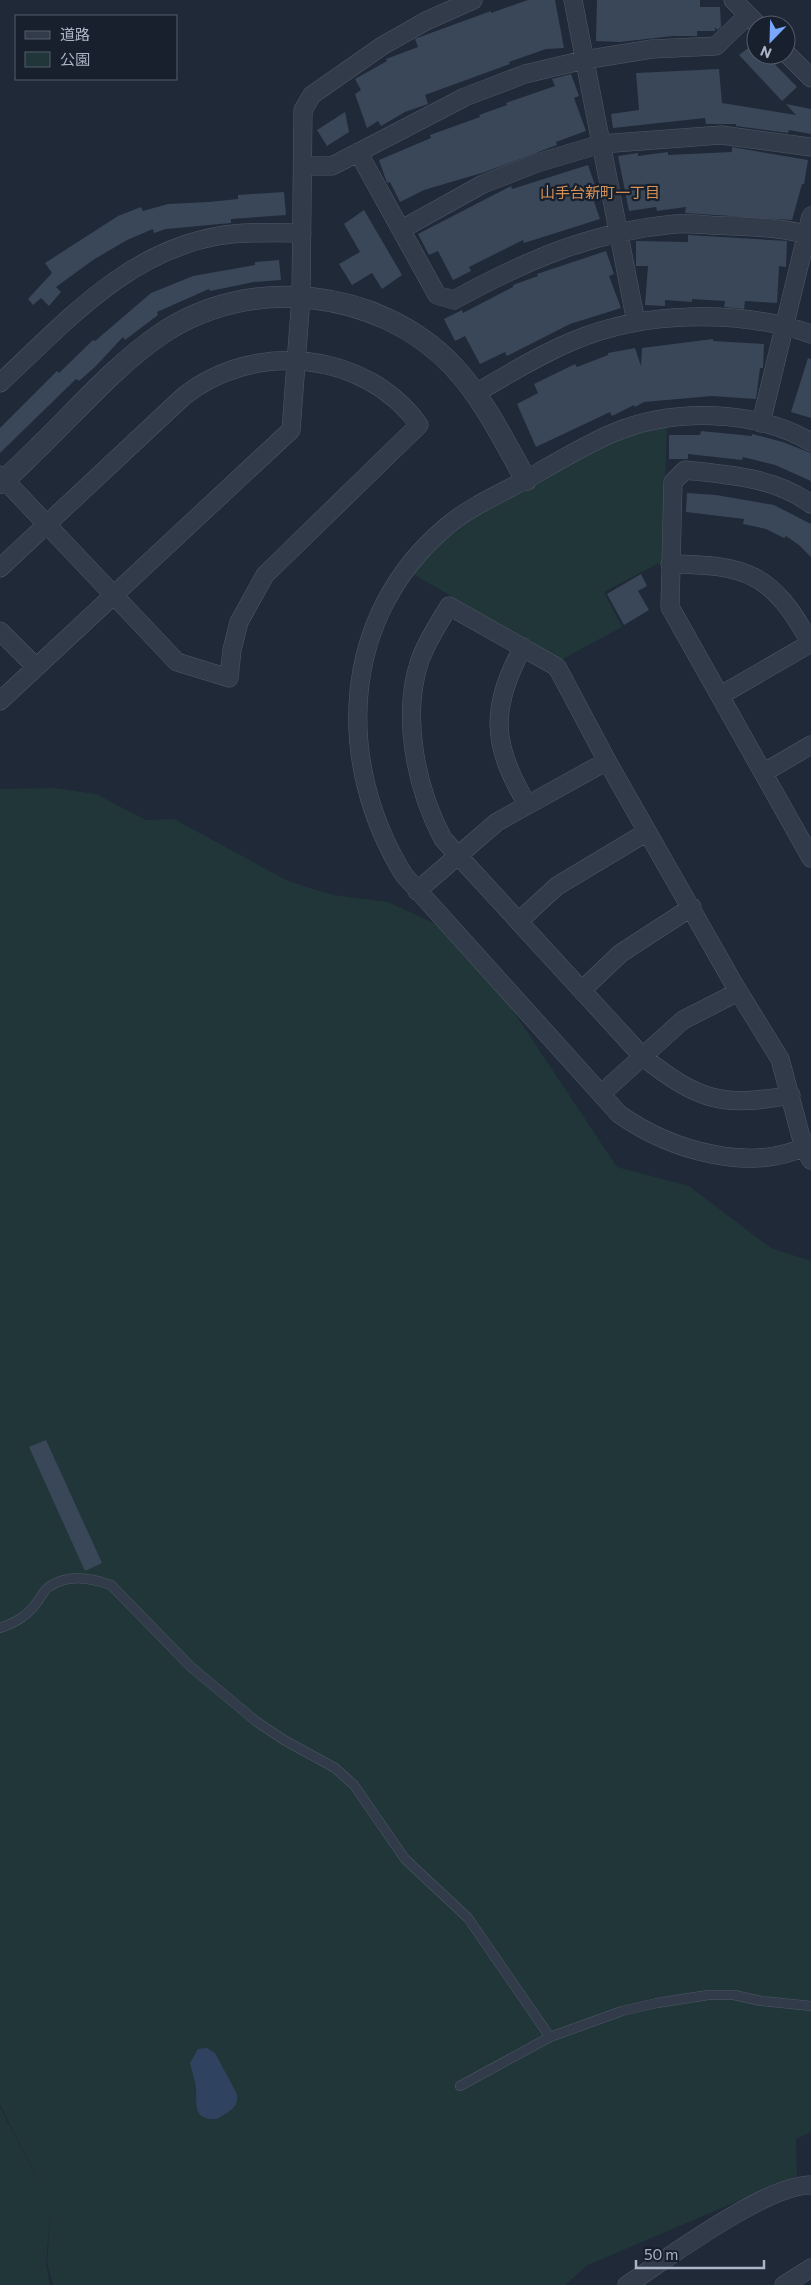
<svg xmlns="http://www.w3.org/2000/svg" width="811" height="2285" font-family="Commissioner,'Noto Sans JP',sans-serif">
<style>
.green{fill:#213639}
.water{fill:#2f425f}
.building{fill:#3a4759}
.lines{fill:none;stroke-linecap:round;stroke-linejoin:round}
.service-casing{stroke:#505867;stroke-width:10}
.minor-casing{stroke:#505867;stroke-width:19}
.tertiary-casing{stroke:#505867;stroke-width:22}
.service{stroke:#323b49;stroke-width:9}
.minor{stroke:#323b49;stroke-width:18}
.tertiary{stroke:#323b49;stroke-width:21}
.labels{text-anchor:middle;stroke-width:4.5;stroke-linejoin:round;paint-order:stroke}
.neighbourhood-label{font-size:15px;fill:#d99254;stroke:#18202d}
</style>
<rect width="100%" height="100%" fill="#1f2938"/>
<!-- green -->
<path class="green" d="M667 427 662 564H657L604 592 622 627 561 660 413 574C456 522 500 502 557 470 579 458 601 443 626 436 639 431 653 430 667 427Z
M54 788 96 794 146 820 174 819 288 881 333 895 388 902 449 930 486 970 617 1167 689 1186 771 1248 811 1261V2132L796 2139 797 2176 588 2265 565 2285H53L47 2263 51 2208 46 2263 50 2285H0V2107L45 2194 0 2105V789Z"/>
<!-- water -->
<path class="water" d="M207 2048 215 2053 237 2094C239 2108 228 2112 217 2119 192 2120 197 2105 196 2088 195 2080 192 2072 190 2063L198 2049Z"/>
<!-- building -->
<path class="building" d="M528 0H555L564 48 546 49 509 62 510 64 425 95 428 104 405 112 381 126 378 121 367 128 355 94 361 90 355 79 387 61 386 59 418 47 415 39 417 38 491 11V13Z
M597 0H700V7H720L721 27 717 30 715 27V31H697V36H673L620 42 596 41Z
M756 42V55H766L797 87 782 101 739 55Z
M719 69 722 103 796 115 786 104 811 109V134L789 130 788 133 736 126V124H706L705 118 613 128 611 114 639 110 636 73Z
M571 74 579 96 574 98 586 131 556 142 557 145 485 172 424 190 400 202 390 182 387 183 379 160 431 138 430 135 480 117 479 115 507 105 506 103 555 86 552 79Z
M345 112 349 132 327 146 317 130Z
M732 147 808 160 804 184H802L792 220 685 213 686 207 657 211 656 207 629 211 618 156 638 153V156L668 152V155L732 152Z
M588 165 596 188 590 190 600 219 524 243 523 240 469 267 471 271 453 280 438 251 429 255 418 234 511 186 512 189Z
M284 192 286 215 231 219V223L166 229 154 233 153 229 127 240 93 260 56 287 61 292 49 306 41 298 33 305 28 299 52 273 45 263 118 216 141 207 143 211 168 204 209 202 238 199V195Z
M364 210 402 275 382 289 372 273 352 285 339 264 360 252 344 224Z
M688 235 787 241 786 267 779 266 777 303 745 301 744 309 724 307 725 301 692 299V302L665 300V306L645 305 648 266H636V241L688 242Z
M606 251 614 274 609 276 621 308 570 324 507 356 505 352 480 364 465 336 455 341 444 319 462 310 463 313 513 287V285L538 276 537 274Z
M279 260 281 280 254 282 210 291 209 289 157 312 158 315 125 340 123 337 95 367 79 381 76 379 0 453V428L57 371 59 373 93 340 95 341 151 293 193 276 255 265V262Z
M713 339V341L764 344 763 368H760L756 399 712 396 644 402 635 407 634 405 612 416 610 412 536 447 517 404 538 393 534 384 575 364 577 367 608 355V353L635 348 641 366 642 348Z
M808 358 811 359V418L791 412Z
M701 431 752 436V434L783 442 808 452 811 453V481L775 465 743 457 742 460 688 454V459H669V435H700Z
M687 493 716 495 774 505 811 524V557L799 545 786 536 784 538 766 529 743 524 744 519 686 512Z
M641 574 647 586 638 591 649 610 624 625 607 594Z
M46 1440 102 1563 85 1571 29 1447Z"/>
<g class="lines">
<!-- service casing -->
<g class="service-casing">
<path id="service" d="M0 1628C17 1622 27 1616 38 1601 41 1596 45 1589 50 1586 68 1574 92 1578 111 1585L191 1667 257 1722 284 1740 335 1768 354 1785 405 1859 468 1918 550 2037
M460 2086 550 2037 622 2011 657 2003 708 1995H734L761 2001 811 2006"/>
</g>
<!-- minor casing -->
<g class="minor-casing">
<path id="minor" d="M573 0 636 322
M733 0 758 25
M786 53 811 78
M358 152 437 295 454 300C527 260 591 232 675 224 693 223 713 226 732 226 757 227 787 228 811 236
M303 166H332L465 97 525 74 584 60 652 49 716 46 748 15
M402 229 483 184 537 163 601 144 721 135 811 147
M0 383C65 323 126 252 218 236 245 231 274 233 302 233
M476 393C507 375 539 355 573 341 643 311 740 309 811 334
M761 423 811 216
M811 442C754 409 673 408 613 433 589 443 564 458 541 471 510 490 474 503 446 527 340 616 334 762 404 875L619 1114C670 1150 752 1175 811 1144
M0 475 177 662 229 678 232 650 239 622 265 575 419 425C366 351 255 340 184 396L0 568
M811 504C774 477 729 475 685 470L673 482 670 607 811 858
M670 564C748 565 772 573 811 644
M0 631 36 667
M523 647C490 708 491 744 527 804
M721 695 811 643
M0 701 291 430 301 297 303 110 312 95 382 46 426 21 473 0
M763 773 811 745
M417 891 497 822 607 761
M519 921 557 886 647 832
M582 990 621 953 692 907
M601 1094 683 1020 738 992
M791 1095C721 1108 698 1100 643 1057L443 839C416 788 401 716 420 660 427 641 439 623 449 606L557 667 607 761 735 986 780 1059 804 1148 811 1160
M627 2285C667 2259 767 2184 811 2185
M784 2285 811 2268"/>
</g>
<!-- tertiary casing -->
<g class="tertiary-casing">
<path id="tertiary" d="M0 483C14 473 26 459 39 447 78 409 116 365 161 334 249 274 379 288 453 366 484 399 504 441 526 480"/>
</g>
<!-- service -->
<use href="#service" class="service"/>
<!-- minor -->
<use href="#minor" class="minor"/>
<!-- tertiary -->
<use href="#tertiary" class="tertiary"/>
</g>
<g class="labels">
<!-- neighbourhood labels -->
<g class="neighbourhood-label">
<text x="600" y="198">山手台新町一丁目</text>
</g>
</g>
<!-- legend -->
<rect x="15" y="15" width="162" height="65" fill="#18202d" stroke="#535c6a"/>
<rect x="25" y="31" width="25" height="8" fill="#323b49" stroke="#535c6a"/>
<text x="60" y="40" font-size="15" fill="#acb5c6">道路</text>
<rect x="25" y="52" width="25" height="15" fill="#213639" stroke="#535c6a"/>
<text x="60" y="65" font-size="15" fill="#acb5c6">公園</text>
<!-- north arrow -->
<g transform="translate(771 40) rotate(203)"><circle r="24" fill="#18202d" stroke="#535c6a"/>
<path d="M0-4L9 19L0 12L-9 19Z" fill="#79a8fe"/>
<text y="-8" font-size="14" font-weight="bold" text-anchor="middle" fill="#acb5c6">N</text>
</g>
<!-- scale -->
<path d="M636 2260v8h128v-8" fill="none" stroke="#acb5c6" stroke-width="2.5"/>
<text x="644" y="2260" font-size="15" fill="#acb5c6" stroke="#18202d" stroke-width="4" paint-order="stroke">50 m</text>
</svg>
